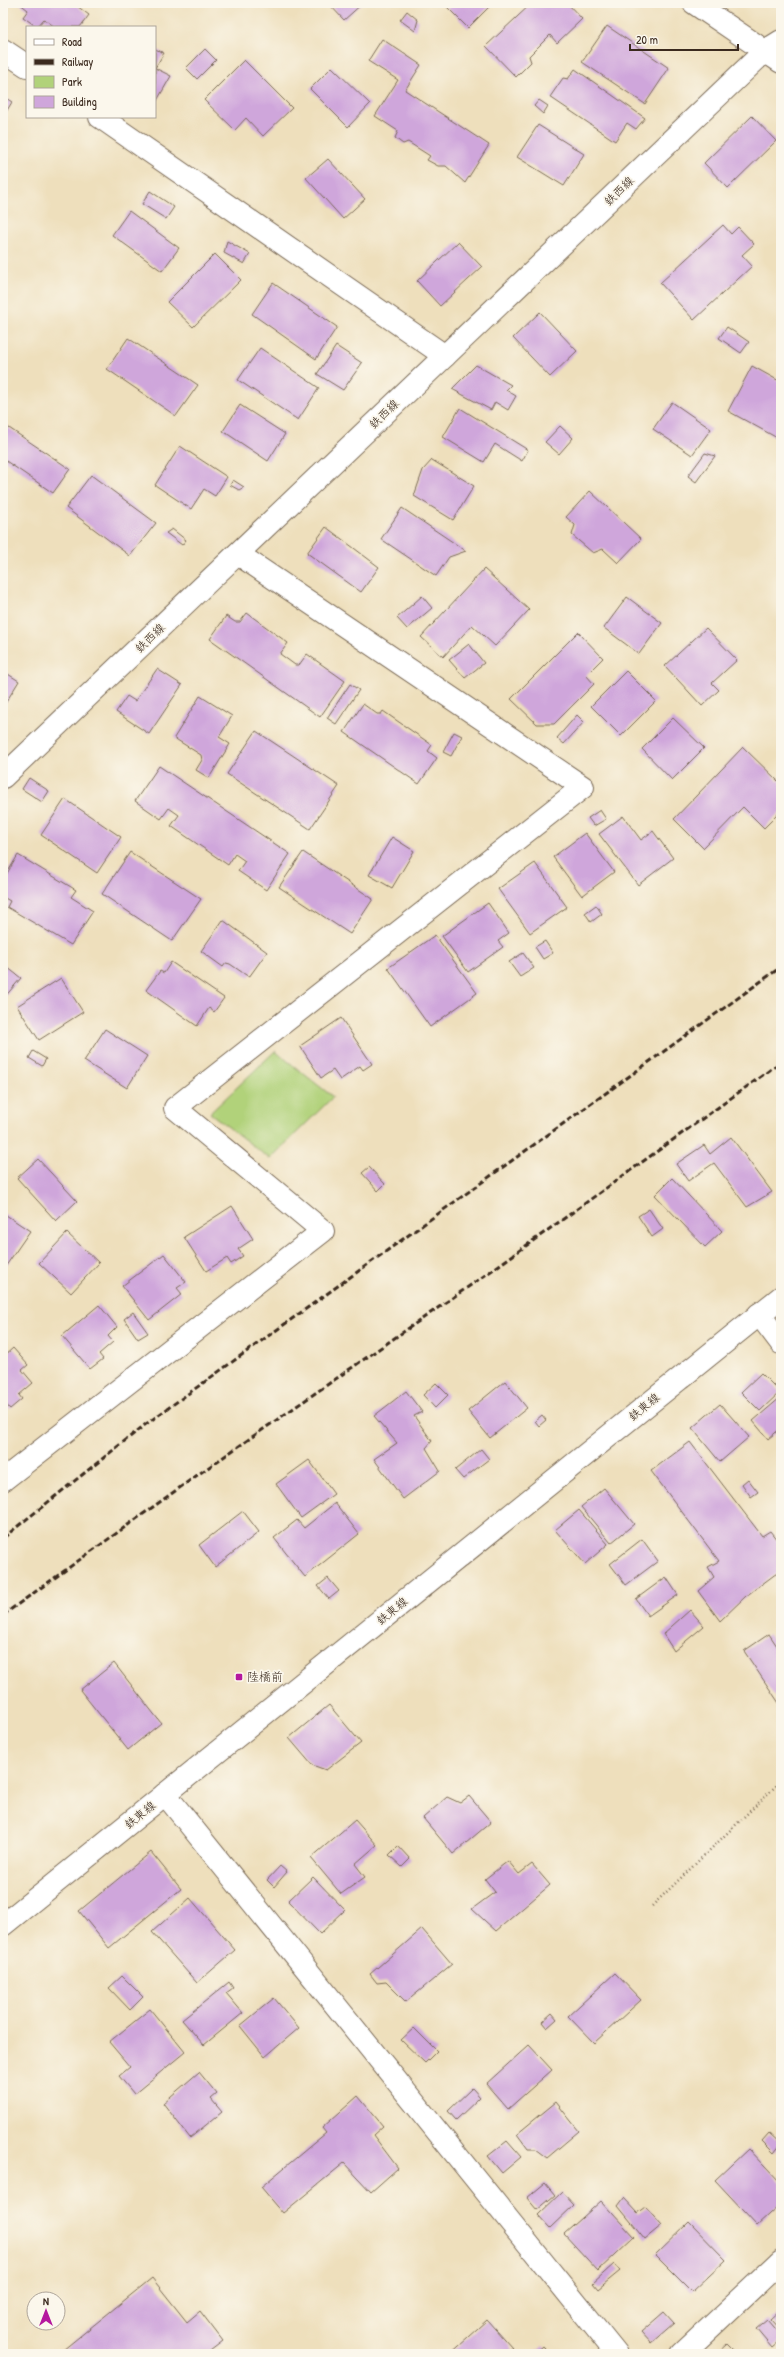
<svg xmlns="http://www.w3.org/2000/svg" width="784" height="2357" font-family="'Patrick Hand','Klee One',sans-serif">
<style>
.green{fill:#b1d27a;stroke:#767e4c}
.building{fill:#cfa6db}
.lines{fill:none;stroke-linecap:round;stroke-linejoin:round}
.street-casing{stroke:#7a6955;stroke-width:24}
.secondary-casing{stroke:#7a6955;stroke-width:24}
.path{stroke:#7a6955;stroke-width:2.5;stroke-dasharray:1 3;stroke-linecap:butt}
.street{stroke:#fff;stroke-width:22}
.secondary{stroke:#fff;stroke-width:22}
.rail{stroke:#3b2a1e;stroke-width:3;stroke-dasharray:6 3;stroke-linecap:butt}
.poi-dot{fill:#b5179e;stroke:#fbf7ec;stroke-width:1.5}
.labels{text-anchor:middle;stroke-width:3.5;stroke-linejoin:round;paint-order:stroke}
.street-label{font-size:12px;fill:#3b2a1e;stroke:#fbf7ec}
.poi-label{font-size:12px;fill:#3b2a1e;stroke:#fbf7ec;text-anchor:start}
</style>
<rect width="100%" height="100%" fill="#fbf7ec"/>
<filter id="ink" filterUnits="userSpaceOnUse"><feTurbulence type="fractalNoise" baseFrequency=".025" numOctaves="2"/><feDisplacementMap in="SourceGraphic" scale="8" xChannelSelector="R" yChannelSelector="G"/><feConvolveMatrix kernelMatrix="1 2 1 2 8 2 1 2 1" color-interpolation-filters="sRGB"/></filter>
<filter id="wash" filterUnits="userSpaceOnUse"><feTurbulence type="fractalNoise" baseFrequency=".012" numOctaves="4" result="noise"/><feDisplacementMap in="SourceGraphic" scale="16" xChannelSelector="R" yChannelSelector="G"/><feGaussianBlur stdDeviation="0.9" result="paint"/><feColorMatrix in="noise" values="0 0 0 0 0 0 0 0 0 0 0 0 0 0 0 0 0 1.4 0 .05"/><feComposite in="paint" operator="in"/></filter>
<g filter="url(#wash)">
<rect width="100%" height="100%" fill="#eedfbc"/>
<!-- green -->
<path class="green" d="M275 1051 333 1097 270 1159 210 1113Z"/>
<g id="blocks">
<!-- building -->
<path class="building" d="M19 3H73L89 15 80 27H55L44 19 37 27 23 17 28 10Z
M328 3H363L344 20Z
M443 3H493L468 28Z
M532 3H567L582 19 557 43 550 35 529 56 531 62 516 77 486 46Z
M407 11 418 20 415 31 400 20Z
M607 26 669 68 645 104 582 62Z
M382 39 421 65 405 90 489 145 465 183 446 166H438L427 160 430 156 408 142 403 144 395 138 398 131 375 116 398 80 368 61Z
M155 49 164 53 155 68 171 76 155 104Z
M205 49 216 60 197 79 186 68Z
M244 60 292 108 263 136 246 118 235 130 204 100Z
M332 67 370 104 348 127 310 89Z
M575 69 645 118 636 129 627 123 615 141 550 97 563 78 568 79Z
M3 96 12 102 3 117Z
M539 100 548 106 543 114 534 106Z
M752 116 776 141 728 188 704 163Z
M538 125 584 154 564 186 517 157Z
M328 159 365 199 343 219 306 178Z
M150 191 174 207 166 219 142 204Z
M129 211 179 248 162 271 112 235Z
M723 225 731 234 738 227 754 244 742 255 752 266 694 320 660 283Z
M227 241 250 254 244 264 224 253Z
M458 242 482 267 440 306 417 281Z
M215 254 241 280 193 327 167 302Z
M273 283 337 327 316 359 252 314Z
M540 312 577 351 550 377 513 338Z
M727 327 749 342 741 353 719 338Z
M128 338 198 385 176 416 107 369Z
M336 346 362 363 343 390 317 374Z
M260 348 319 388 298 420 238 380Z
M476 365 511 385 506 390 516 396 508 410 495 402 491 410 452 389Z
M752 366 781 382V440L728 411Z
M672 402 711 429 692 455 653 429Z
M240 405 285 434 268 461 223 431Z
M460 408 528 450 522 461 495 444 484 462 443 437Z
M3 424 70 469 53 493 3 459Z
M560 426 573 438 559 454 545 442Z
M180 446 227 477 215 496 204 489 191 509 155 485Z
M705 453 715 456 696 482 688 476Z
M432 460 474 486 453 520 414 496 423 470Z
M91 475 156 523 130 556 66 508Z
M233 480 244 487 239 490 230 485Z
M590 491 641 539 618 563 603 549 593 553 572 535 575 525 566 517Z
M402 508 466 551 449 557 436 576 381 539Z
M326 527 379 567 361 592 307 553Z
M172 529 186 540 182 545 166 533Z
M484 569 529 610 495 646 472 625 443 657 421 637Z
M422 596 432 608 407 629 397 618Z
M627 597 662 623 639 654 604 628Z
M247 613 288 643 280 654 295 665H299L307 654 345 681 320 717 210 639 226 616 235 622H240Z
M706 628 737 660 712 683 719 690 702 706 665 666Z
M578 632 603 658 586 675 594 684 554 724H537L511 699Z
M469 644 484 663 465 678 449 660Z
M157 669 182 685 149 734 116 712 127 696 135 701Z
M3 671 19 681 3 707Z
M626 671 656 701 621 736 591 706Z
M350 684 359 690 336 724 327 718Z
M200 696 232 716 219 737 230 744 209 778 196 770 202 760 201 755 174 738Z
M363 704 377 714H381L383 711 432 745 428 751 437 758 419 784 344 732Z
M577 715 584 722 564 744 557 738Z
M673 718 704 748 672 780 642 749Z
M256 731 339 786 310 829 227 774Z
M454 732 462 736 451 756 443 752Z
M743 747 778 781 781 778V811L764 828 743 807 703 848 674 819Z
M159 766 290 854 266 890 238 871 245 861 235 854 228 865 171 826 179 815 169 808 161 819 135 801Z
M29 778 49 791 42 802 22 789Z
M65 799 121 837 97 873 41 835Z
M600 810 606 819 594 826 588 818Z
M623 816 641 840 653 831 673 858 638 885 599 834Z
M585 833 614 872 582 896 553 857Z
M392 837 414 851 392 888 369 875Z
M130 852 201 899 172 941 102 894Z
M303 852 373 899 350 934 279 887Z
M18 855 76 890 71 897 93 911 71 945 7 907 10 901 3 897V880Z
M535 863 567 907 530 933 498 889Z
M488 903 509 933 498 941 503 947 468 972 442 936Z
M596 905 602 914 591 922 585 913Z
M223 920 267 952 249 977 230 964 226 963 223 967 201 951Z
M435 935 477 993 430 1027 388 968Z
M545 941 553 953 543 959 535 947Z
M523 953 534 968 520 977 509 962Z
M171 962 224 998 214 1012 209 1008 197 1026 146 990 160 971 164 973Z
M3 964 21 978 3 999Z
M61 978 83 1012 39 1040 17 1006Z
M341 1018 372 1064 363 1070 360 1066 340 1080 333 1070 321 1078 300 1046Z
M105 1029 147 1056 127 1088 84 1061Z
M33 1051 46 1059 42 1066 29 1058Z
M731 1137 772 1192 747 1207 714 1163 688 1181 676 1164 704 1145 710 1154Z
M38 1159 77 1201 56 1221 17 1178Z
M369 1167 385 1184 378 1191 362 1173Z
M672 1178 722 1231 705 1247 655 1195Z
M232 1206 253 1239 238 1249 243 1256 231 1264 227 1258 206 1271 184 1237Z
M649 1209 663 1229 652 1237 638 1216Z
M3 1213 30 1231 3 1270Z
M67 1233 99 1263 71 1293 39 1263Z
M164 1254 186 1282 177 1288 182 1294 149 1320 122 1286Z
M99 1305 117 1327 108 1336 113 1342 99 1354 103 1359 90 1369 62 1336Z
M133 1312 148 1333 138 1339 124 1319Z
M13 1348 28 1365 22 1370 33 1383 19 1395 22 1399 10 1409 3 1401V1357Z
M761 1373 780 1392 760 1411 741 1392Z
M505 1381 527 1408 490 1438 468 1411Z
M436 1383 448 1395 435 1408 423 1395Z
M406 1391 422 1412 414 1416 432 1441 426 1448 440 1471 403 1499 374 1459 397 1443 374 1416Z
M781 1397V1428L768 1439 753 1421Z
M720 1404 749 1437 720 1462 692 1428Z
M542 1415 546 1420 539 1426 535 1421Z
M690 1442 762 1536 770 1531 781 1545V1570L746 1596 720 1621 698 1591 714 1577 708 1567 719 1561 651 1471Z
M481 1449 489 1459 463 1479 455 1470Z
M309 1460 334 1494 301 1518 276 1484Z
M748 1479 758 1492 751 1497 742 1484Z
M604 1488 634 1524 611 1543 581 1507Z
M335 1503 359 1534 305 1577 274 1538 297 1520 304 1528Z
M579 1510 608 1544 585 1564 555 1530Z
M243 1511 259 1532 215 1567 199 1545Z
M642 1539 658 1561 626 1585 610 1564Z
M666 1577 678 1595 648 1616 636 1599Z
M328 1578 339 1591 329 1599 318 1586Z
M690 1610 704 1626 674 1651 663 1634Z
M769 1634 781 1652V1702L779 1703 744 1651Z
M114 1663 161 1723 128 1750 80 1690Z
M329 1705 361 1743 326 1770 312 1765 289 1738Z
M469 1796 491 1822 453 1854 423 1818 447 1797 460 1803Z
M355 1820 377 1845 355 1864 365 1877 341 1894 311 1858Z
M398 1846 410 1859 402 1867 389 1855Z
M151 1852 181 1889 109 1948 79 1911Z
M508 1861 519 1874 532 1864 550 1885 496 1931 472 1909 495 1892 485 1879Z
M280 1866 287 1872 274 1887 267 1880Z
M313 1877 345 1910 320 1934 288 1901Z
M190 1898 235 1950 197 1983 152 1932Z
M422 1929 452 1964 406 2002 386 1982 377 1983 370 1974Z
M615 1973 641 2000 594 2043 568 2016Z
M122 1976 143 1997 130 2010 109 1988Z
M229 1982 233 1988 226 1993 243 2013 204 2045 182 2020Z
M274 1998 299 2028 265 2057 240 2026Z
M150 2009 185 2052 134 2094 119 2076 130 2067 109 2042Z
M552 2013 557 2019 547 2028 542 2022Z
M414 2028 437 2051 425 2063 401 2040Z
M529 2045 552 2070 508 2109 486 2084Z
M199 2072 217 2094 211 2099 222 2112 190 2138 163 2103Z
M472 2088 480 2097 456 2120 448 2111Z
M358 2096 383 2126 373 2135 398 2168 371 2192 344 2163 283 2213 261 2187 326 2133 322 2128Z
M556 2102 579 2131 547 2158 535 2149H528L517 2134Z
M769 2133 781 2144 774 2153 762 2141Z
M507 2141 521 2157 502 2173 488 2156Z
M748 2149 781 2184V2203L757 2225 715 2180Z
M545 2183 555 2195 537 2210 527 2198Z
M562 2192 574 2205 550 2228 538 2215Z
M624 2198 638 2213 646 2207 662 2225 645 2239 618 2206Z
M601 2201 634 2237 598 2271 564 2234Z
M689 2222 726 2260 692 2292 655 2255Z
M614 2264 620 2271 598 2289 593 2283Z
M152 2278 187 2322 200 2311 223 2341 206 2354H58Z
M781 2309V2331L770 2319Z
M664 2312 674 2323 651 2343 641 2332Z
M487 2320 512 2348 505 2354H449Z
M767 2320 781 2336V2340L772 2348 756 2329Z
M727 2344 737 2354H716Z
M543 2346 551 2354H534Z"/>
</g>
</g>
<g filter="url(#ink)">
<use href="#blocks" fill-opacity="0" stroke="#7a6955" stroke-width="1"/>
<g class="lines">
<!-- street casing -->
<g class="street-casing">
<path id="street" d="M3 50 27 66
M765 51 781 41
M100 117 445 356
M759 1314 781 1343
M3 1480 323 1231 175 1108 583 787 238 554
M165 1794 617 2354
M682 2354 781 2261"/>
</g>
<!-- secondary casing -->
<g class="secondary-casing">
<path id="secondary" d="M694 3 781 62
M3 777 765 51
M3 1925 781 1297"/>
</g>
<!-- path -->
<path class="path" d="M652 1906 781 1781"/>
<!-- street -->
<use href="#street" class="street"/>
<!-- secondary -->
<use href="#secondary" class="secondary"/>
<!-- rail -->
<path class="rail" d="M3 1538 146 1424 781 967
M3 1615 196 1476 491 1271 781 1062"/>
</g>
</g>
<!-- markers -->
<rect class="poi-dot" x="235" y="1673" width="8" height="8" rx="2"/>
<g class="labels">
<!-- street labels -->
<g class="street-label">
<text transform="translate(619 191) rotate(-44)" y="4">鉄西線</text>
<text transform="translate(384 414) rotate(-44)" y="4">鉄西線</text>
<text transform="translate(150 638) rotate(-44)" y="4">鉄西線</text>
<text transform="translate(644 1407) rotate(-39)" y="4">鉄東線</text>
<text transform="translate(392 1611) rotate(-39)" y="4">鉄東線</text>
<text transform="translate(140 1815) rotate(-39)" y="4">鉄東線</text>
</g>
<!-- poi labels -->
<g class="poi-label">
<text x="247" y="1681">陸橋前</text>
</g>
</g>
<!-- margin -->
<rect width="784" height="2357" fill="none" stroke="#fbf7ec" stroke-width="16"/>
<!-- legend -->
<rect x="26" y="26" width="130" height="92" fill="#fbf7ec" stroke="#aea59a"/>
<rect x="34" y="39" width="20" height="6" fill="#ffffff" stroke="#aea59a"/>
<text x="62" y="46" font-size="12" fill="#3b2a1e">Road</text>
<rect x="34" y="59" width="20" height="6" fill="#3b2a1e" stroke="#aea59a"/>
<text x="62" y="66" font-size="12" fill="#3b2a1e">Railway</text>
<rect x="34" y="76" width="20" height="12" fill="#b1d27a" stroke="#aea59a"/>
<text x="62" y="86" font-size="12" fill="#3b2a1e">Park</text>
<rect x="34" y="96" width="20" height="12" fill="#cfa6db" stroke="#aea59a"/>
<text x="62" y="106" font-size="12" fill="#3b2a1e">Building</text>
<!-- north arrow -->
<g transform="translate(46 2311)"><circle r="19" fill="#fbf7ec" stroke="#aea59a"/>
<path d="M0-3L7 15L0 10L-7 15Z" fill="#b5179e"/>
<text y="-6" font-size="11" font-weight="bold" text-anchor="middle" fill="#3b2a1e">N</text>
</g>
<!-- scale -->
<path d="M630 44v6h108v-6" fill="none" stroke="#3b2a1e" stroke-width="2"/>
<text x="636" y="44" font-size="12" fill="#3b2a1e" stroke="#fbf7ec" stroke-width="3" paint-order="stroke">20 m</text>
</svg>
